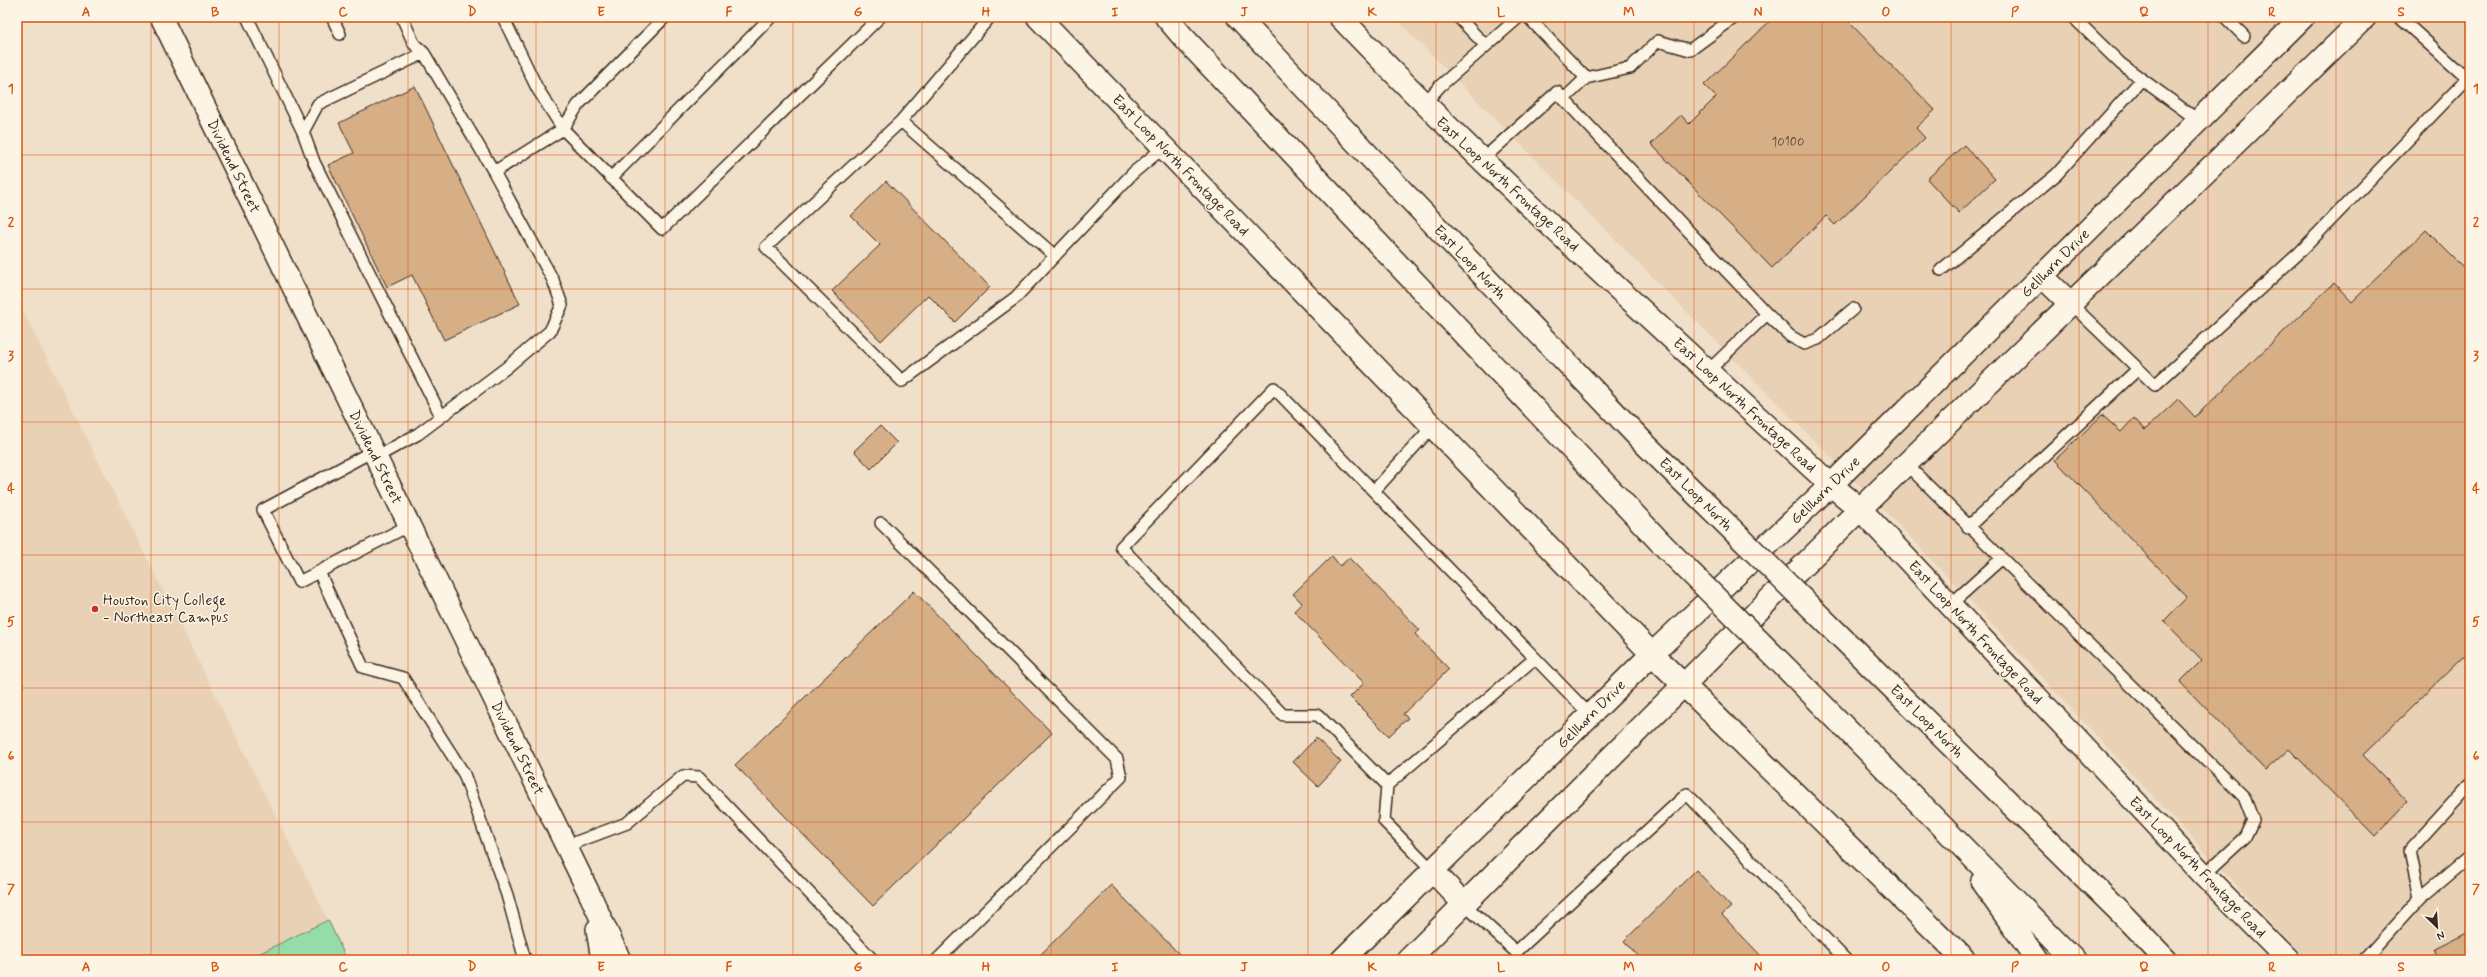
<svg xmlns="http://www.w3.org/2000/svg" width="2487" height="977" font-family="Mynerve,sans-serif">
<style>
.built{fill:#e9d1b5}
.green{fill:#96dcaa;stroke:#688364}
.building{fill:#d6af87;stroke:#3b2a1e}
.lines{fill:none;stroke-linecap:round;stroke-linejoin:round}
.lane-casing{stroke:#3b2a1e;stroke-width:14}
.street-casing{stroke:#3b2a1e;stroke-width:24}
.secondary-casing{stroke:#3b2a1e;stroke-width:25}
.highway-casing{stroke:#3b2a1e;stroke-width:25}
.lane{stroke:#fcf5e5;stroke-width:11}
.street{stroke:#fcf5e5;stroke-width:21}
.secondary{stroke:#fcf5e5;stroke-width:22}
.highway{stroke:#fcf5e5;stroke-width:22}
.highway-bridge-casing{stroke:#3b2a1e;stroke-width:25;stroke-linecap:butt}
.highway-bridge{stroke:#fcf5e5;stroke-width:22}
.grid{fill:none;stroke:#d7540e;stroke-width:1;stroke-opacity:0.55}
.poi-dot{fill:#c8321e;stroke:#fcf5e5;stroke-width:1.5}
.labels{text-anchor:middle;stroke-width:3;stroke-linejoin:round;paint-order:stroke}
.number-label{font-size:13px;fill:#624b38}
.street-label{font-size:15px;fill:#3b2a1e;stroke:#fcf5e5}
.poi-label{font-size:15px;fill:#3b2a1e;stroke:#fcf5e5;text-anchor:start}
.neatline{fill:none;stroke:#d7540e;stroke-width:1.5}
.grid-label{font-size:13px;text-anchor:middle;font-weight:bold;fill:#d7540e}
</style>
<rect width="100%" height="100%" fill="#f1e0c9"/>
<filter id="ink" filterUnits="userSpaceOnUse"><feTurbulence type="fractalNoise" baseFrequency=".025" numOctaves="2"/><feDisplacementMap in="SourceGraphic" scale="8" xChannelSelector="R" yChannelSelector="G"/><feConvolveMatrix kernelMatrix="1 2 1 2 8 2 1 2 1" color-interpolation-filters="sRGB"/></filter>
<g filter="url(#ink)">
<!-- built -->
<path class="built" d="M1394 17H2470V960H2306L1916 543Z
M17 299 328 920 246 960H17Z"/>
<!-- green -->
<path class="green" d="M328 920 347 960H246Z"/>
<!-- building -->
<path class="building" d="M1774 17H1844L1935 110 1916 128 1925 138 1835 225 1826 216 1772 268 1651 144 1681 115 1689 124 1716 97 1704 85Z
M415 86 520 304 444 340 412 275 387 287 328 165 354 153 339 123Z
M1964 145 1995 179 1959 213 1927 179Z
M886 181 990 287 955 322 928 295 881 341 832 291 880 245 851 216Z
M2426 230 2470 274V650L2363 755 2408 802 2375 836 2289 749 2266 770 2180 682 2202 660 2164 621 2187 597 2055 460 2102 415 2121 432 2134 418 2145 430 2178 399 2195 417 2334 283 2352 302Z
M880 426 897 443 871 469 854 451Z
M1332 556 1340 566 1349 558 1420 630 1415 634 1449 669 1403 714 1408 718 1389 736 1350 697 1364 683 1294 611 1302 603 1293 594Z
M914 591 1052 733 873 906 735 765Z
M1316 738 1341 762 1318 786 1293 762Z
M1696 870 1731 907 1722 915 1765 960H1642L1624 941Z
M1111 885 1185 960H1035Z
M2470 932V960H2439L2434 950Z"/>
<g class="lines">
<!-- lane casing -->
<g class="lane-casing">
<path id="lane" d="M247 17 303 132
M332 17 340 34
M402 17 414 44 424 53
M665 17 578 105 563 129 662 229 880 17
M990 17 901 121 766 247 902 381 1015 298 1133 173 1164 147
M1458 17 1485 45
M1528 17 1586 78 1564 99
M2073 17 2121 64 2199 121
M2225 17 2244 36
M2399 17 2470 81
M1586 78 1630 68 1658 41 1690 50 1735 17
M1423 105 1440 86 1519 17
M901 121 1055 256
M1482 160 1557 92 1767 314 1708 371
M611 178 771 17
M1941 270 2057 174 2142 79
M2071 304 2155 385 2298 254 2467 79
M1767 314 1790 336 1804 344 1818 339 1853 309
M441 416 314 162 303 132 318 104 424 53 494 172
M373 451 263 510 299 582 410 525
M376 457 418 434 506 368 550 331 562 305 553 280 494 172 563 129 537 88 503 17
M1907 465 2244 797 2253 820 2245 837 2204 875
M1374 491 1433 426
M881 523 1117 759 1121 777 937 960
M1968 527 2138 369
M319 572 363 667 403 678 464 774 507 895 525 960
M1950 605 2001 559
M1387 785 1535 658
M566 846 627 823 683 776 699 777 873 960
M1433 871 1384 821 1387 785 1318 715H1283L1121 547 1274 388 1590 715
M2420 898 2470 856
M1464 904 1516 952 1687 794 1846 960
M2364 960 2420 898 2410 850 2470 784"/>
</g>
<!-- street casing -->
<g class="street-casing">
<path id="street" d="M161 17 591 897 620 960
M597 929 602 960"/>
</g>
<!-- secondary casing -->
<g class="secondary-casing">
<path id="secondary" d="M1038 17 1652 654 1965 960
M1340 17C1496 181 1665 331 1831 485L1860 509 2204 875 2288 960
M2042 276 2071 304
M1433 871 1464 904
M1342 960 1652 654 1831 485 2303 17
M1408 960 1860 509 2365 17"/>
</g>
<!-- highway casing -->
<g class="highway-casing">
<path id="highway" d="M1166 17 1183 37 1662 544
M1238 17 1405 194 1644 443 1703 501
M1838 634 2121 913 2166 960
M1793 675 2074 960
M1982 882 2037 960"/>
</g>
<!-- lane -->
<use href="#lane" class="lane"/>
<!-- street -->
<use href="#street" class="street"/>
<!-- secondary -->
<use href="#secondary" class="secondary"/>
<!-- highway -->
<use href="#highway" class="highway"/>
<!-- highway-bridge casing -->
<g class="highway-bridge-casing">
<path id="highway-bridge" d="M1703 501 1838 634
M1662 544 1793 675"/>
</g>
<!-- highway-bridge -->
<use href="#highway-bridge" class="highway-bridge"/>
</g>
</g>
<!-- grid -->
<path class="grid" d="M151 17V960M279 17V960M408 17V960M536 17V960M665 17V960M793 17V960M922 17V960M1051 17V960M1179 17V960M1308 17V960M1436 17V960M1565 17V960M1694 17V960M1822 17V960M1951 17V960M2079 17V960M2208 17V960M2336 17V960M17 155H2470M17 289H2470M17 422H2470M17 555H2470M17 688H2470M17 822H2470"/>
<!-- markers -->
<circle class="poi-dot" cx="95" cy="609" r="4"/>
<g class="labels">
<!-- number labels -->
<g class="number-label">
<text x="1788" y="146">10100</text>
</g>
<!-- street labels -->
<g class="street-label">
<text transform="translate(1181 165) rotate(46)" y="5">East Loop North Frontage Road</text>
<text transform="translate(234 166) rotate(64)" y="5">Dividend Street</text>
<text transform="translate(1508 184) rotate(43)" y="5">East Loop North Frontage Road</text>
<text transform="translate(1470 262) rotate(46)" y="5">East Loop North</text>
<text transform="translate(2055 263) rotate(-45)" y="5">Gellhorn Drive</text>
<text transform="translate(1745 405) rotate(43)" y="5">East Loop North Frontage Road</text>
<text transform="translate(376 457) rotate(64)" y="5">Dividend Street</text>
<text transform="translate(1825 490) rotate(-44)" y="5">Gellhorn Drive</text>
<text transform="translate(1696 494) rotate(45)" y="5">East Loop North</text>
<text transform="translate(1976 632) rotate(47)" y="5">East Loop North Frontage Road</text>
<text transform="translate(1591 714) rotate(-45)" y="5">Gellhorn Drive</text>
<text transform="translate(1927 721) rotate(45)" y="5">East Loop North</text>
<text transform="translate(518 748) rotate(64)" y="5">Dividend Street</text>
<text transform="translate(2198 867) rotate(46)" y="5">East Loop North Frontage Road</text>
</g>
<!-- poi labels -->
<g class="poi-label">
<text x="103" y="605">Houston City College<tspan x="103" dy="17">- Northeast Campus</tspan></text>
</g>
</g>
<!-- margin -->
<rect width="2487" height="977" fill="none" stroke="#fcf5e5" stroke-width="44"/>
<!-- north arrow -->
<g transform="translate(2437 927) rotate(155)" stroke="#fcf5e5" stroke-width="3" paint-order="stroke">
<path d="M0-3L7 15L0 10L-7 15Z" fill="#3b2a1e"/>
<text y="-6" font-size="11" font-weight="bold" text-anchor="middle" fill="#3b2a1e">N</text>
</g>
<rect x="22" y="22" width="2443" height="933" class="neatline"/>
<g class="grid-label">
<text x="86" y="16">A</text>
<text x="215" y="16">B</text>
<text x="343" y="16">C</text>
<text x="472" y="16">D</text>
<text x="601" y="16">E</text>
<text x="729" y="16">F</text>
<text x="858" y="16">G</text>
<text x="986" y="16">H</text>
<text x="1115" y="16">I</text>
<text x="1244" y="16">J</text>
<text x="1372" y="16">K</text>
<text x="1501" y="16">L</text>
<text x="1629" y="16">M</text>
<text x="1758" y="16">N</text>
<text x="1886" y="16">O</text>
<text x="2015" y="16">P</text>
<text x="2144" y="16">Q</text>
<text x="2272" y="16">R</text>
<text x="2401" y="16">S</text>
<text x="11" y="93">1</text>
<text x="2476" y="93">1</text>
<text x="11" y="226">2</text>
<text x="2476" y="226">2</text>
<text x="11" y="360">3</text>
<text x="2476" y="360">3</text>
<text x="11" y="493">4</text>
<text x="2476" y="493">4</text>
<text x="11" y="626">5</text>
<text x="2476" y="626">5</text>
<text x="11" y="760">6</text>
<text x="2476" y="760">6</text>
<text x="11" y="893">7</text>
<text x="2476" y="893">7</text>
<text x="86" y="971">A</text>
<text x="215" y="971">B</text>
<text x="343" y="971">C</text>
<text x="472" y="971">D</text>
<text x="601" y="971">E</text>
<text x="729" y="971">F</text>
<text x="858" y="971">G</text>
<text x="986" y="971">H</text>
<text x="1115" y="971">I</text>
<text x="1244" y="971">J</text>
<text x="1372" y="971">K</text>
<text x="1501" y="971">L</text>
<text x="1629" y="971">M</text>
<text x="1758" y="971">N</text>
<text x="1886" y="971">O</text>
<text x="2015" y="971">P</text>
<text x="2144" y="971">Q</text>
<text x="2272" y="971">R</text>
<text x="2401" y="971">S</text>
</g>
</svg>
